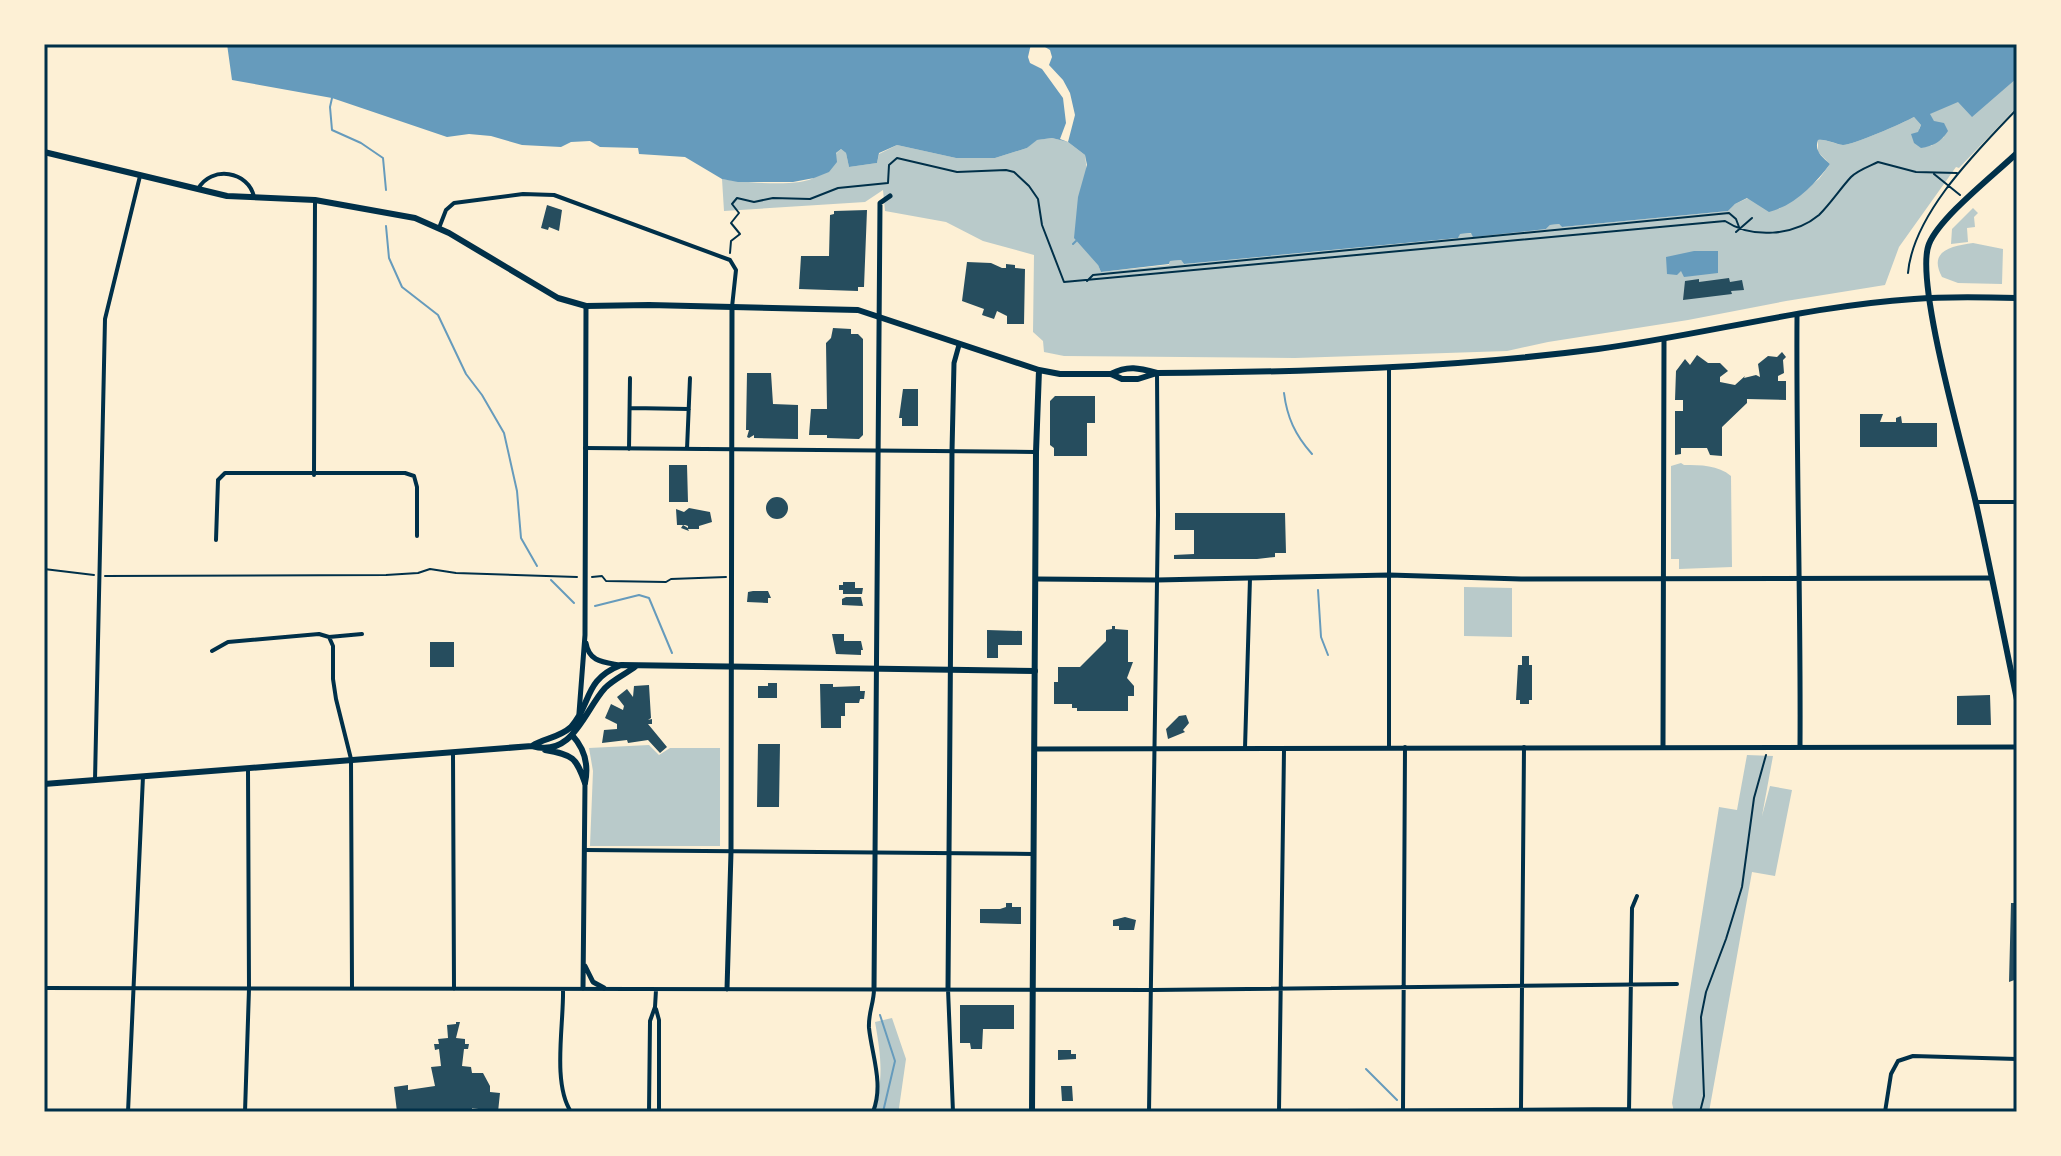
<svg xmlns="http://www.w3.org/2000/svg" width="2061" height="1156" font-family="Overpass,sans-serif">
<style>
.green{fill:#b9caca}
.water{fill:#669bbc}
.pier{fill:#fdf0d5}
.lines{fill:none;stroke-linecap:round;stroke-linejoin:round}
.stream{stroke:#669bbc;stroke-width:2}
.building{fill:#264d5e}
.path{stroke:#003049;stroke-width:2}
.minor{stroke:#003049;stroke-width:4}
.tertiary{stroke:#003049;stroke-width:5}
.secondary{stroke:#003049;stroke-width:6}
.primary{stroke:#003049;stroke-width:6}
.neatline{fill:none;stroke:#003049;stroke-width:3}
</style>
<rect width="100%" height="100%" fill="#fdf0d5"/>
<!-- green -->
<path class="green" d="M2017 74V107L1959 168 1956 167 1899 247 1885 285 1786 301 1688 320 1548 342 1507 351 1295 358 1064 356 1044 352 1043 341 1033 332 1034 255 983 241 946 222 885 211 883 190 865 202 724 211 722 179C741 182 800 188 815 177 825 170 831 157 841 149L846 153 849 167 877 163 879 154 897 145 956 158H995L1027 148 1036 140 1052 138 1068 142 1085 155 1098 265 1101 272 1169 265 1170 261 1181 260 1184 264 1458 238 1459 234 1546 229 1550 225 1559 224 1562 227 1728 211 1735 204 1748 198 1761 205 1779 209 1819 179 1830 164 1818 152V140C1827 139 1833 144 1843 145 1853 145 1903 123 1914 117L1921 125 1919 129 1931 146 1944 137 1929 114Z
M1973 208 1978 213 1974 217 1975 227 1967 228 1968 242 1951 244 1952 229Z
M1973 243 2003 249 2002 284 1958 283 1942 277C1928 251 1951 246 1973 243Z
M1681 463 1684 465C1701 465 1718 465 1731 476L1732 567 1679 569V559H1671V466Z
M1464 587 1512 588V637L1464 636Z
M649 745 659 755 670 748H720V846H590L593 771 589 748Z
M1747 755 1773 756 1762 816 1770 786 1792 790 1775 876 1752 872 1709 1112H1674L1672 1103 1719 807 1737 810Z
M892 1018 906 1059 899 1108V1112H874C884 1078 881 1056 875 1022Z"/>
<!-- water -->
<path class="water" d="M227 44H2017V78L1972 117 1958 102 1930 114 1934 121 1944 123 1948 131C1941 142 1933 146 1921 148L1914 143 1911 134 1918 132 1921 125 1914 117C1903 123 1853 145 1843 145 1834 144 1827 139 1818 140 1814 151 1822 157 1830 164 1815 184 1794 206 1769 212L1747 198 1735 204 1728 211 1562 227 1559 224 1550 225 1546 229 1473 237 1471 233 1460 234 1458 238 1184 264 1181 260 1170 261 1169 264 1101 272 1098 265 1074 238 1078 197 1087 165 1085 155 1068 142 1052 138 1037 140 1027 148 995 158H956L897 145 879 153 877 163 849 167 846 153 841 149 836 153 837 162 829 172 814 178 793 182H738L722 179 685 157 639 154 638 148 600 147 590 141 571 142 561 147 522 145 491 136 469 134 447 137 332 98 232 80Z
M1694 251H1718V273L1684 277 1681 271 1677 275 1667 274 1666 257Z"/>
<!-- pier -->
<path class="pier" d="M1031 44H1040L1050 50 1052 57 1049 65 1063 80 1070 93 1075 115 1068 142 1060 139 1066 123 1063 98 1042 69 1030 63 1028 57Z"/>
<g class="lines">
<!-- stream -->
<path class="stream" d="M332 98 330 107 332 130 361 143 383 158 386 190
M386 226 389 258 402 287 438 315 466 374 482 395 504 433 517 491 521 538 537 566
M1073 244 1076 241
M1284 393C1287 417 1295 435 1312 454
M551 580 574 603
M1318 590 1321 637 1328 655
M595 606 639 595 649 598 672 653
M880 1015 895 1061 883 1112
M1366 1069 1397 1100"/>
</g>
<!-- building -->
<path class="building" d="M547 205 562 210 559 231 549 227 548 230 541 228Z
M867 210 864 287H858V291L799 289 801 256H829L830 215 834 214V211Z
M967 262 991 263 1002 268H1006V264L1015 265V268L1025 269 1024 324H1007V316L997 311 994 319 982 315 984 309 962 301Z
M1729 278 1730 282 1742 280 1744 290 1731 291 1732 294 1683 300 1685 281 1699 279V282Z
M833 328 851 329V334H858L863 339V435L859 439 827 438V435H809L811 409H827L826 343 831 338Z
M1782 352 1786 357 1783 360 1784 373 1778 376V381H1786V400L1747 399V403L1722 427V456L1710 455 1707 448H1681V454L1675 455V411H1683V400H1675L1676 371 1685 359 1690 365 1697 355 1708 363H1720L1728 371 1720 377V382L1735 385 1745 376 1744 378 1756 375 1760 377 1758 364 1768 356 1777 357Z
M747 373H771L773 404 798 405V439L754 438V435L749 438 747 437 749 430H746Z
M903 389H918V426H902V418H899Z
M1055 396H1095V423H1087V456H1054V448L1050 445V401Z
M1860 414H1883L1880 422H1896V418L1901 416 1902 423H1937V447H1860Z
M669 465H687L688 502H669Z
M766 508a11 11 0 1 1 22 0a11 11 0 1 1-22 0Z
M689 508 710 512 712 522 699 526V529H688L689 531 681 528 683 525 688 528V526L685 525H677L676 509 684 512Z
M1175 513H1285L1286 553H1275V557L1257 559H1174V555L1194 554V530H1175Z
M843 582H855V588H863L862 594H843V590H839V585H843Z
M753 591H768L771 598H768V603L747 602 748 592Z
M846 597H861L863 606 842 605V599Z
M1112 626H1115V629L1128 630V662H1133L1127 678 1134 686V696H1128V711H1077V708H1072V704H1054V682H1058V667H1080L1106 641V630L1112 629Z
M987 630 1022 631V645H998V658H987Z
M832 634H844V641H861L863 650H861V655L836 654Z
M430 642H454V667H430Z
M1522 656H1529V665H1532V700H1529V704H1520V700H1516L1518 665H1522Z
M768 683H777V698H758V686H768Z
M820 684H833V687L860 686V691H865L864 699H860L859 703H845V716H841V728H821Z
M649 685 651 718 648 720 652 719V724H648L667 747 660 753 648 740 628 743 627 740 602 743 604 730 617 729V724L605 718 611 704 623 710 624 706 617 697 627 689 633 697 634 686Z
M1990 695 1991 725H1957V696Z
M1186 715 1189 723 1183 730 1185 732 1168 739 1166 729 1179 716Z
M758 744H780L779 807H757Z
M1006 903H1012V907H1021V924L980 923V909H1000L1006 907Z
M2011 903H2017V979L2009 982Z
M1125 917 1136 920 1134 930H1119V926H1113V920Z
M960 1005H1014V1029H983L982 1049H971L970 1043H960Z
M456 1022H460L456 1038 465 1039V1044H469L468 1049H464L462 1066 471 1067 472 1073H483L490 1086V1092L500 1093 498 1112 472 1108V1111L459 1112 431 1111V1109L397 1112 394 1087 408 1085V1090L435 1086 431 1067 441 1066 439 1049 435 1050 434 1044H439L438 1039 448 1038 447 1025 456 1024Z
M1058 1050H1071V1054H1076V1059L1058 1060Z
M1061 1086H1072L1073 1101H1062Z"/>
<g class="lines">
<!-- path -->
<path class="path" d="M1934 174 1960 195
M1736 232 1752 218
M730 253 731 241 740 234 731 223 739 213 732 204 737 198 754 202 773 198 810 199 838 188 888 183 889 165 897 158 957 172 1006 170 1014 172 1029 186 1038 199 1042 225 1064 282 1725 221C1752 239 1794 236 1819 215 1831 203 1840 189 1851 177 1858 170 1870 166 1878 162L1916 172 1957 173
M1908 273C1913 214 1977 151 2017 109
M1087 281 1093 275 1729 213 1736 219 1739 227
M44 569 94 575
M105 576 386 575 418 573 430 569 456 573 577 577
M592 577 602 576 606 581 666 582 671 579 726 577
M1700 1112 1704 1096 1701 1017 1706 992 1726 939 1742 887 1754 798 1766 755"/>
<!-- minor -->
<path class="minor" d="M198 189C211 165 249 171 254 197
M439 228 446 210 454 203 523 194 554 195 730 260 736 270 732 307
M631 408 689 409
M585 448 1035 452
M629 449 630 378
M687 449 690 378
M314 475 315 200
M1976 502H2017
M216 540 218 480 225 473H405L414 476 417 487V536
M329 637 333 646V679L336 699 351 759 352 987
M212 651 228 642 319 634 329 637 362 634
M1389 747V368
M1245 748 1250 578
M453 752 454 989
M95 780 105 319 140 176
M584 850 1034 854
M44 988 1152 990 1677 984
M563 989C564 1024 552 1083 571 1112
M948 989 953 1112
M656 1009 659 1020V1112
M1521 1108 1524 747
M1279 1111 1284 750
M1403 1111 1405 747
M128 1112 143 776
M245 1112 249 989 248 769
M649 1112 650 1021 655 1007 656 990
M873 1112C884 1084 872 1056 869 1028 868 1013 874 1003 874 989
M1149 1112 1158 515 1157 374
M1200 1112 1629 1109
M1629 1112 1632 908 1637 896
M1885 1112 1891 1074 1898 1061 1913 1056 2017 1059"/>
<!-- tertiary -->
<path class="tertiary" d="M1797 316C1796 459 1801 603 1800 747
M1037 579 1157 580 1389 575 1521 579 1991 578
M586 643C589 662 603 662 620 665
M579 713 585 635 586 306
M1663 746 1664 340
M1035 749 2017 747
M585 966 593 982 604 988
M583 988 585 783
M727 989 731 852 732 307
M874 989 880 203 890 196
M948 989 952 451 954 363 959 345"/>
<!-- secondary -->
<path class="secondary" d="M2017 153C1994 175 1940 217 1929 244 1914 280 1964 451 1975 499 1990 566 2003 633 2017 700
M572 735C585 749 589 764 585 783
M532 746C544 738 559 738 571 727 592 704 583 680 621 665L1035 671
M545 750C573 755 576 757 585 783
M44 784 532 746C573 758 584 711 605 688 614 679 626 674 636 666"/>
<!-- primary -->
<path class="primary" d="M44 152 227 196 315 200 415 218 449 233 558 298 586 306 649 305 858 310 1039 370 1060 374H1111L1122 379H1138L1157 373C1304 372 1452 368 1598 349 1703 335 1808 306 1914 299 1948 296 1983 297 2017 298
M1111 374C1128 365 1139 368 1157 373
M1032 1112 1036 452 1039 370"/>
</g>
<!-- border -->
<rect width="2061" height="1156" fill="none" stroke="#fdf0d5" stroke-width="92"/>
<rect x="46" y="46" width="1969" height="1064" class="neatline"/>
</svg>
